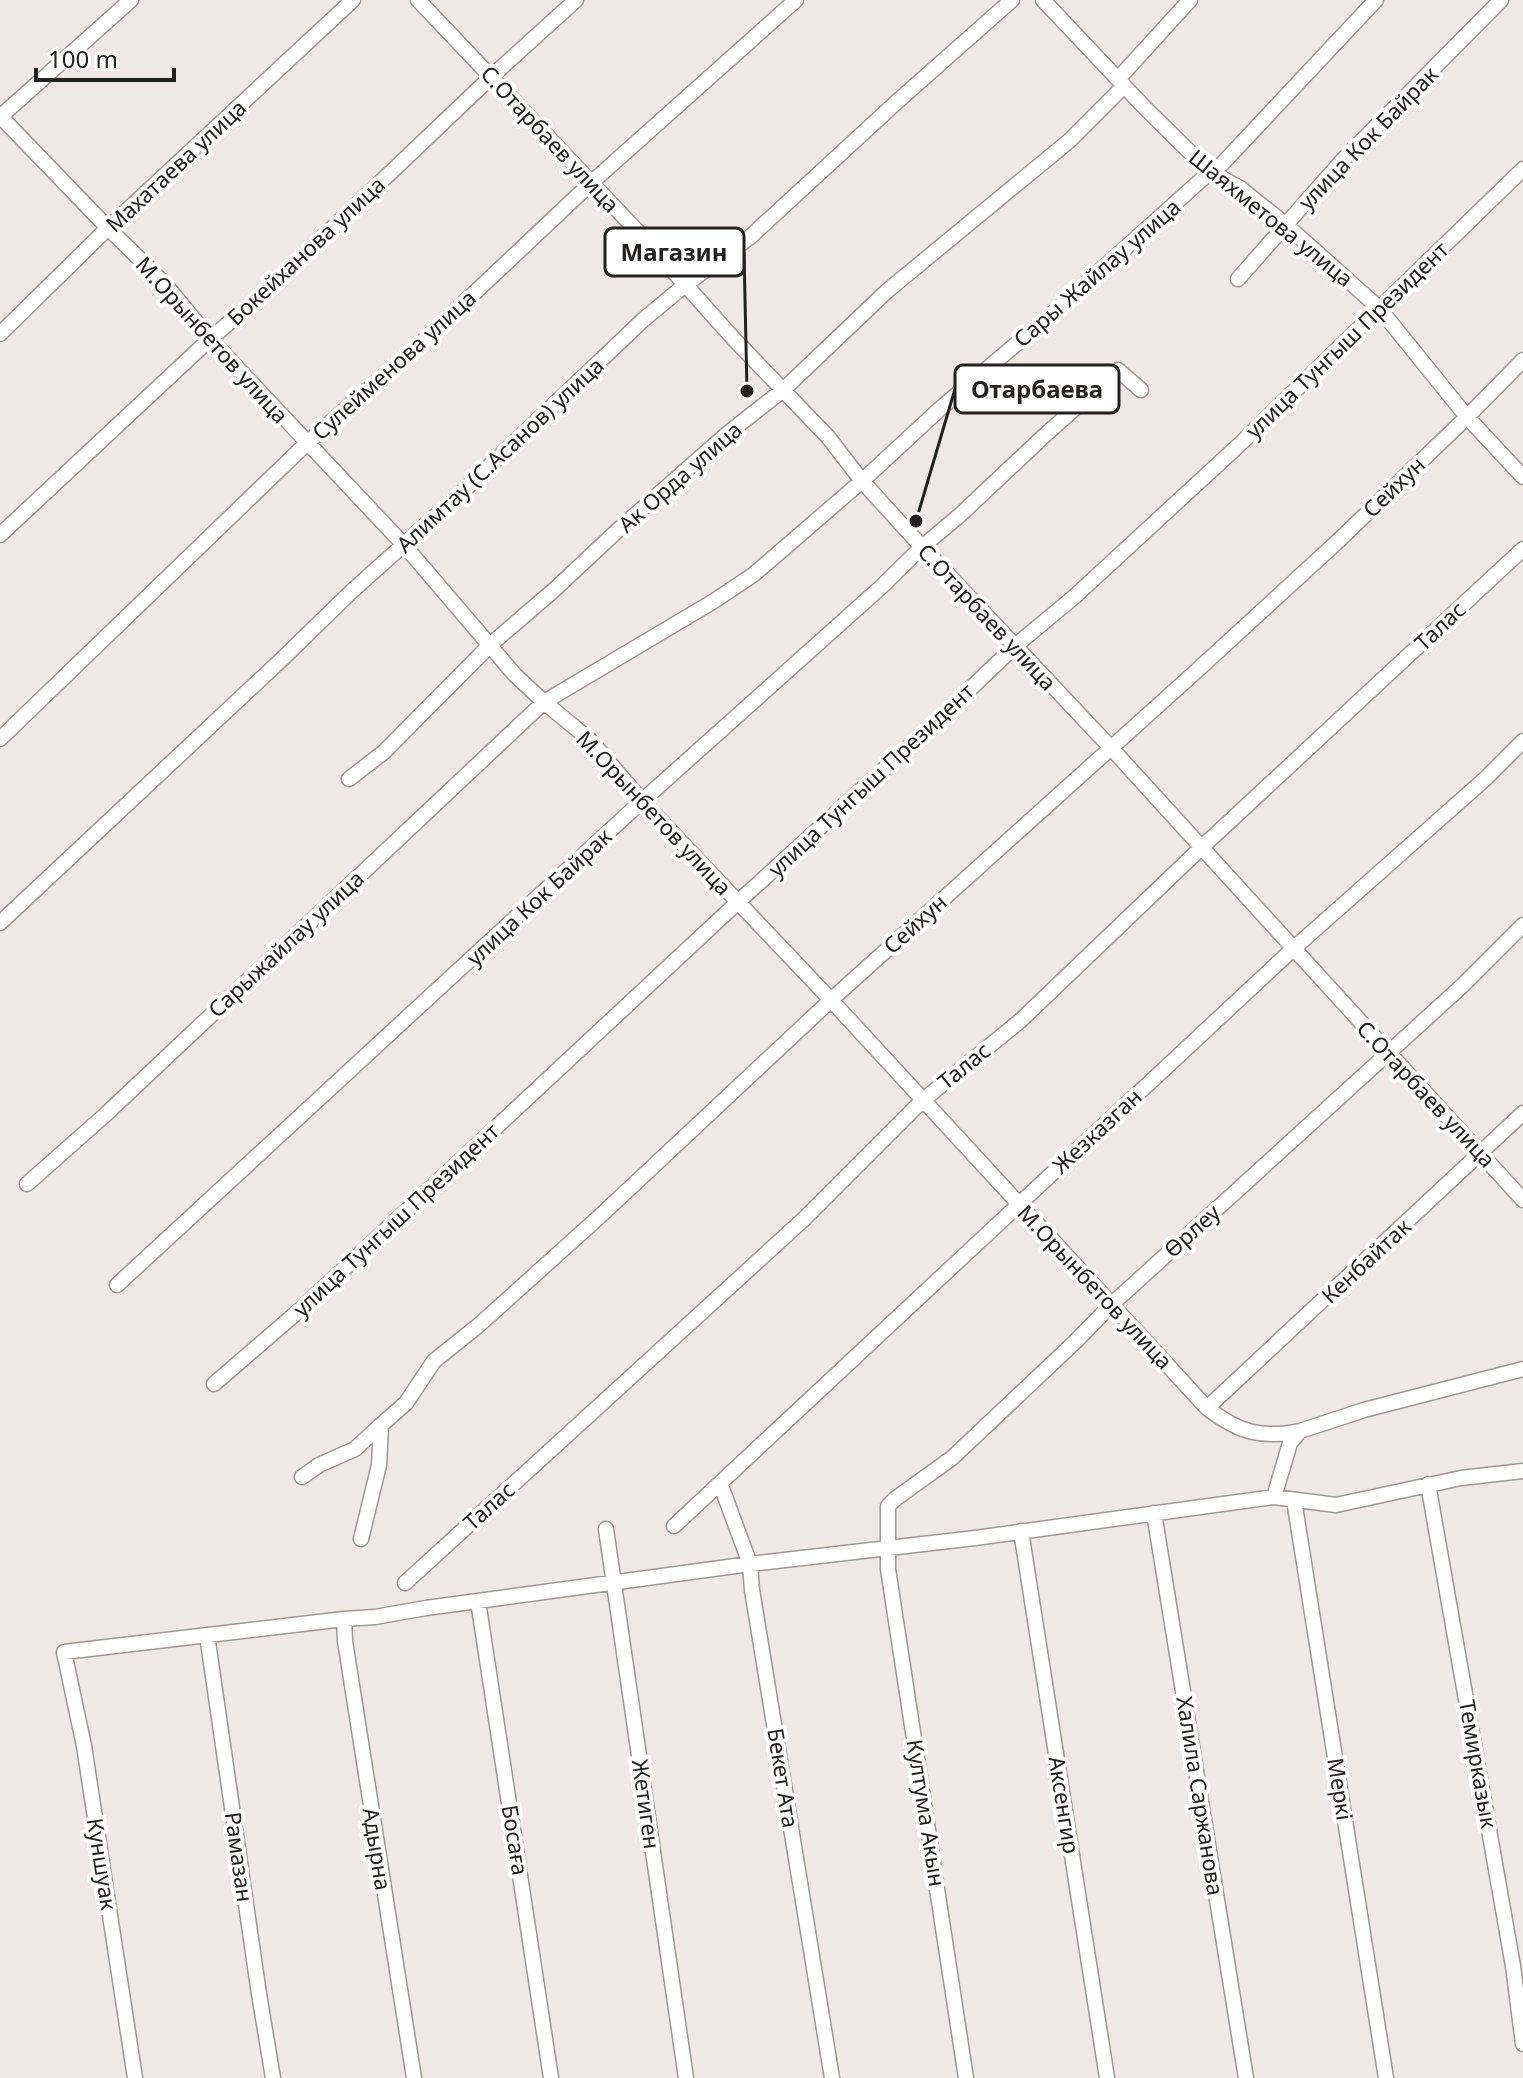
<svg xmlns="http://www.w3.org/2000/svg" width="1523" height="2078" font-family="'Noto Sans',sans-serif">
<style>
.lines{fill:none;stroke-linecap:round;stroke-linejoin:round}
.minor-casing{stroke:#9e9896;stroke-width:17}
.minor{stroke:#fff;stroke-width:14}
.labels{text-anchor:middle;stroke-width:8;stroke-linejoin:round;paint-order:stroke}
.street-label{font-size:22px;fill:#232020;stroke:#fff}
.leader{fill:none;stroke:#232020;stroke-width:3}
.callout-dot{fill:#232020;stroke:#fff;stroke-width:3}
.callout{fill:#fff;stroke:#232020;stroke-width:3}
.callout-label{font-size:24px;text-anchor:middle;font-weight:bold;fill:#232020}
</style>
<rect width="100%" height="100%" fill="#efe8e6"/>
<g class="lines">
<!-- minor casing -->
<g class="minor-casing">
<path id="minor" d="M418 0 641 235 732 337 828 437 862 481 922 547 1112 749 1523 1200
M1043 0 1146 109 1210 172 1240 188 1285 224 1379 308 1467 417 1523 477
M1118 79 1190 0
M0 116 108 228 164 283 210 339 404 545 515 675 544 702 590 740 642 801 831 1000 1207 1408C1238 1432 1261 1439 1300 1431
M0 117 131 0
M1238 279 1341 162 1501 0
M0 334 108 228 353 0
M0 535 210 339 264 293 491 77 576 0
M0 739 307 443 415 349 591 183 796 0
M349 779 384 752 490 645 554 590 617 531 727 434 783 390 887 291 1069 141 1124 86
M0 923 280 661 352 591 458 496 643 320 685 285 750 237 900 99 1012 0
M27 1184 105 1115 544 702 714 601 753 575 862 481 942 407 1053 313 1210 172 1222 164 1376 0
M117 1285 642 801 880 588 922 547 960 515 1045 435 1118 370 1141 390
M214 1384 301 1309 738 902 924 733 1015 646 1074 597 1239 445 1523 169
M1207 1408 1523 1113
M302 1477 319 1465 355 1449 381 1425 406 1403 434 1361 479 1325 599 1217 831 1000 1192 675 1336 543 1467 417 1523 360
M720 1483 750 1564 752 1590 832 2078
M1428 1484 1513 1966 1523 2044
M1274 1497 1290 1443 1300 1431 1364 1410 1523 1369
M1294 1500 1386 2078
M1154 1513 1246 2078
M674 1526 1293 949 1485 779 1523 741
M606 1529 686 2078
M1021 1531 1107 2078
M361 1539 379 1465 381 1425
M405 1583 804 1219 922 1101 1020 1021 1201 848 1523 549
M478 1601 551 2078
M344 1619 345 1641 414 2078
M207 1635 259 1994 273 2078
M135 2078 84 1746 64 1652 344 1619 375 1617 426 1608 750 1564 975 1538 1274 1497 1336 1505 1461 1478 1523 1471
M966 2078 888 1569V1506L895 1499 952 1458 1076 1341 1111 1305 1462 986 1523 925"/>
</g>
<!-- minor -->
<use href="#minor" class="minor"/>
</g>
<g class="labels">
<!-- street labels -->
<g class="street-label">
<text transform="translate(1368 138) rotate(-46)" y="8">улица Кок Байрак</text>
<text transform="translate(550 139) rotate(47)" y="8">С.Отарбаев улица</text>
<text transform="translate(176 166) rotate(-43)" y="8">Махатаева улица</text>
<text transform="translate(1271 218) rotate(39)" y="8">Шаяхметова улица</text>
<text transform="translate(306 251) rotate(-43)" y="8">Бокейханова улица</text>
<text transform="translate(1097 273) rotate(-41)" y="8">Сары Жайлау улица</text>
<text transform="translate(212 340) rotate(48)" y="8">М.Орынбетов улица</text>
<text transform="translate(1347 340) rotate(-44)" y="8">улица Тунгыш Президент</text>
<text transform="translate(394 365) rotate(-42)" y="8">Сулейменова улица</text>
<text transform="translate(500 455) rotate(-43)" y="8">Алимтау (С.Асанов) улица</text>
<text transform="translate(680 477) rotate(-41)" y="8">Ак Орда улица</text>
<text transform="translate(1394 487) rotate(-44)" y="8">Сейхун</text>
<text transform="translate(987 617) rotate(47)" y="8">С.Отарбаев улица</text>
<text transform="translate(1440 626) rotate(-43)" y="8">Талас</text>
<text transform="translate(871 780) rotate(-43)" y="8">улица Тунгыш Президент</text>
<text transform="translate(654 813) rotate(47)" y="8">М.Орынбетов улица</text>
<text transform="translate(539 897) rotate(-43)" y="8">улица Кок Байрак</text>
<text transform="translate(915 924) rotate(-42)" y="8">Сейхун</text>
<text transform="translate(286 944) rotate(-43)" y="8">Сарыжайлау улица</text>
<text transform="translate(964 1066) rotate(-39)" y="8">Талас</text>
<text transform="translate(1426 1094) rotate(47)" y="8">С.Отарбаев улица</text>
<text transform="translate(1097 1131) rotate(-43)" y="8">Жезказган</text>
<text transform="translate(396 1220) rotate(-43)" y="8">улица Тунгыш Президент</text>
<text transform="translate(1192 1231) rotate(-42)" y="8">Өрлеу</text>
<text transform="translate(1366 1261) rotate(-43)" y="8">Кенбайтак</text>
<text transform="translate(1095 1287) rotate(47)" y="8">М.Орынбетов улица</text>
<text transform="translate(489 1506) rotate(-42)" y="8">Талас</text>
<text transform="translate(1478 1764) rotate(80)" y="8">Темирказык</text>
<text transform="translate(783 1778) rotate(81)" y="8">Бекет Ата</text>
<text transform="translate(1340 1789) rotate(81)" y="8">Меркі</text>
<text transform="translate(1200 1796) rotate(81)" y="8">Халила Саржанова</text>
<text transform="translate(646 1804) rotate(82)" y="8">Жетиген</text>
<text transform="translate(1064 1805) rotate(81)" y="8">Аксенгир</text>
<text transform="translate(926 1813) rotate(81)" y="8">Култума Акын</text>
<text transform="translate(515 1840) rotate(81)" y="8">Босаға</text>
<text transform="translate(377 1849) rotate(81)" y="8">Адырна</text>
<text transform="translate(239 1857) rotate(82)" y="8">Рамазан</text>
<text transform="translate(102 1864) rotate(81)" y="8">Куншуак</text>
</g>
</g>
<!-- callouts -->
<path class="leader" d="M747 391L744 252M916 521L955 389"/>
<g class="callout-dot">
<circle cx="747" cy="391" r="8"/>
<circle cx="916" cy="521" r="8"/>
</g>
<g class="callout">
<rect x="605" y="228" width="139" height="48" rx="8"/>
<rect x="955" y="365" width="164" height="48" rx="8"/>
</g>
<g class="callout-label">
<text x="674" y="261">Магазин</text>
<text x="1037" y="398">Отарбаева</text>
</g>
<!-- scale -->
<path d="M36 68v12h138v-12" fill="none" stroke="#232020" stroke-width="4"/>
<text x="48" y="68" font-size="24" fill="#232020" stroke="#ffffff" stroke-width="6" paint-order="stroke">100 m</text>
</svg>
